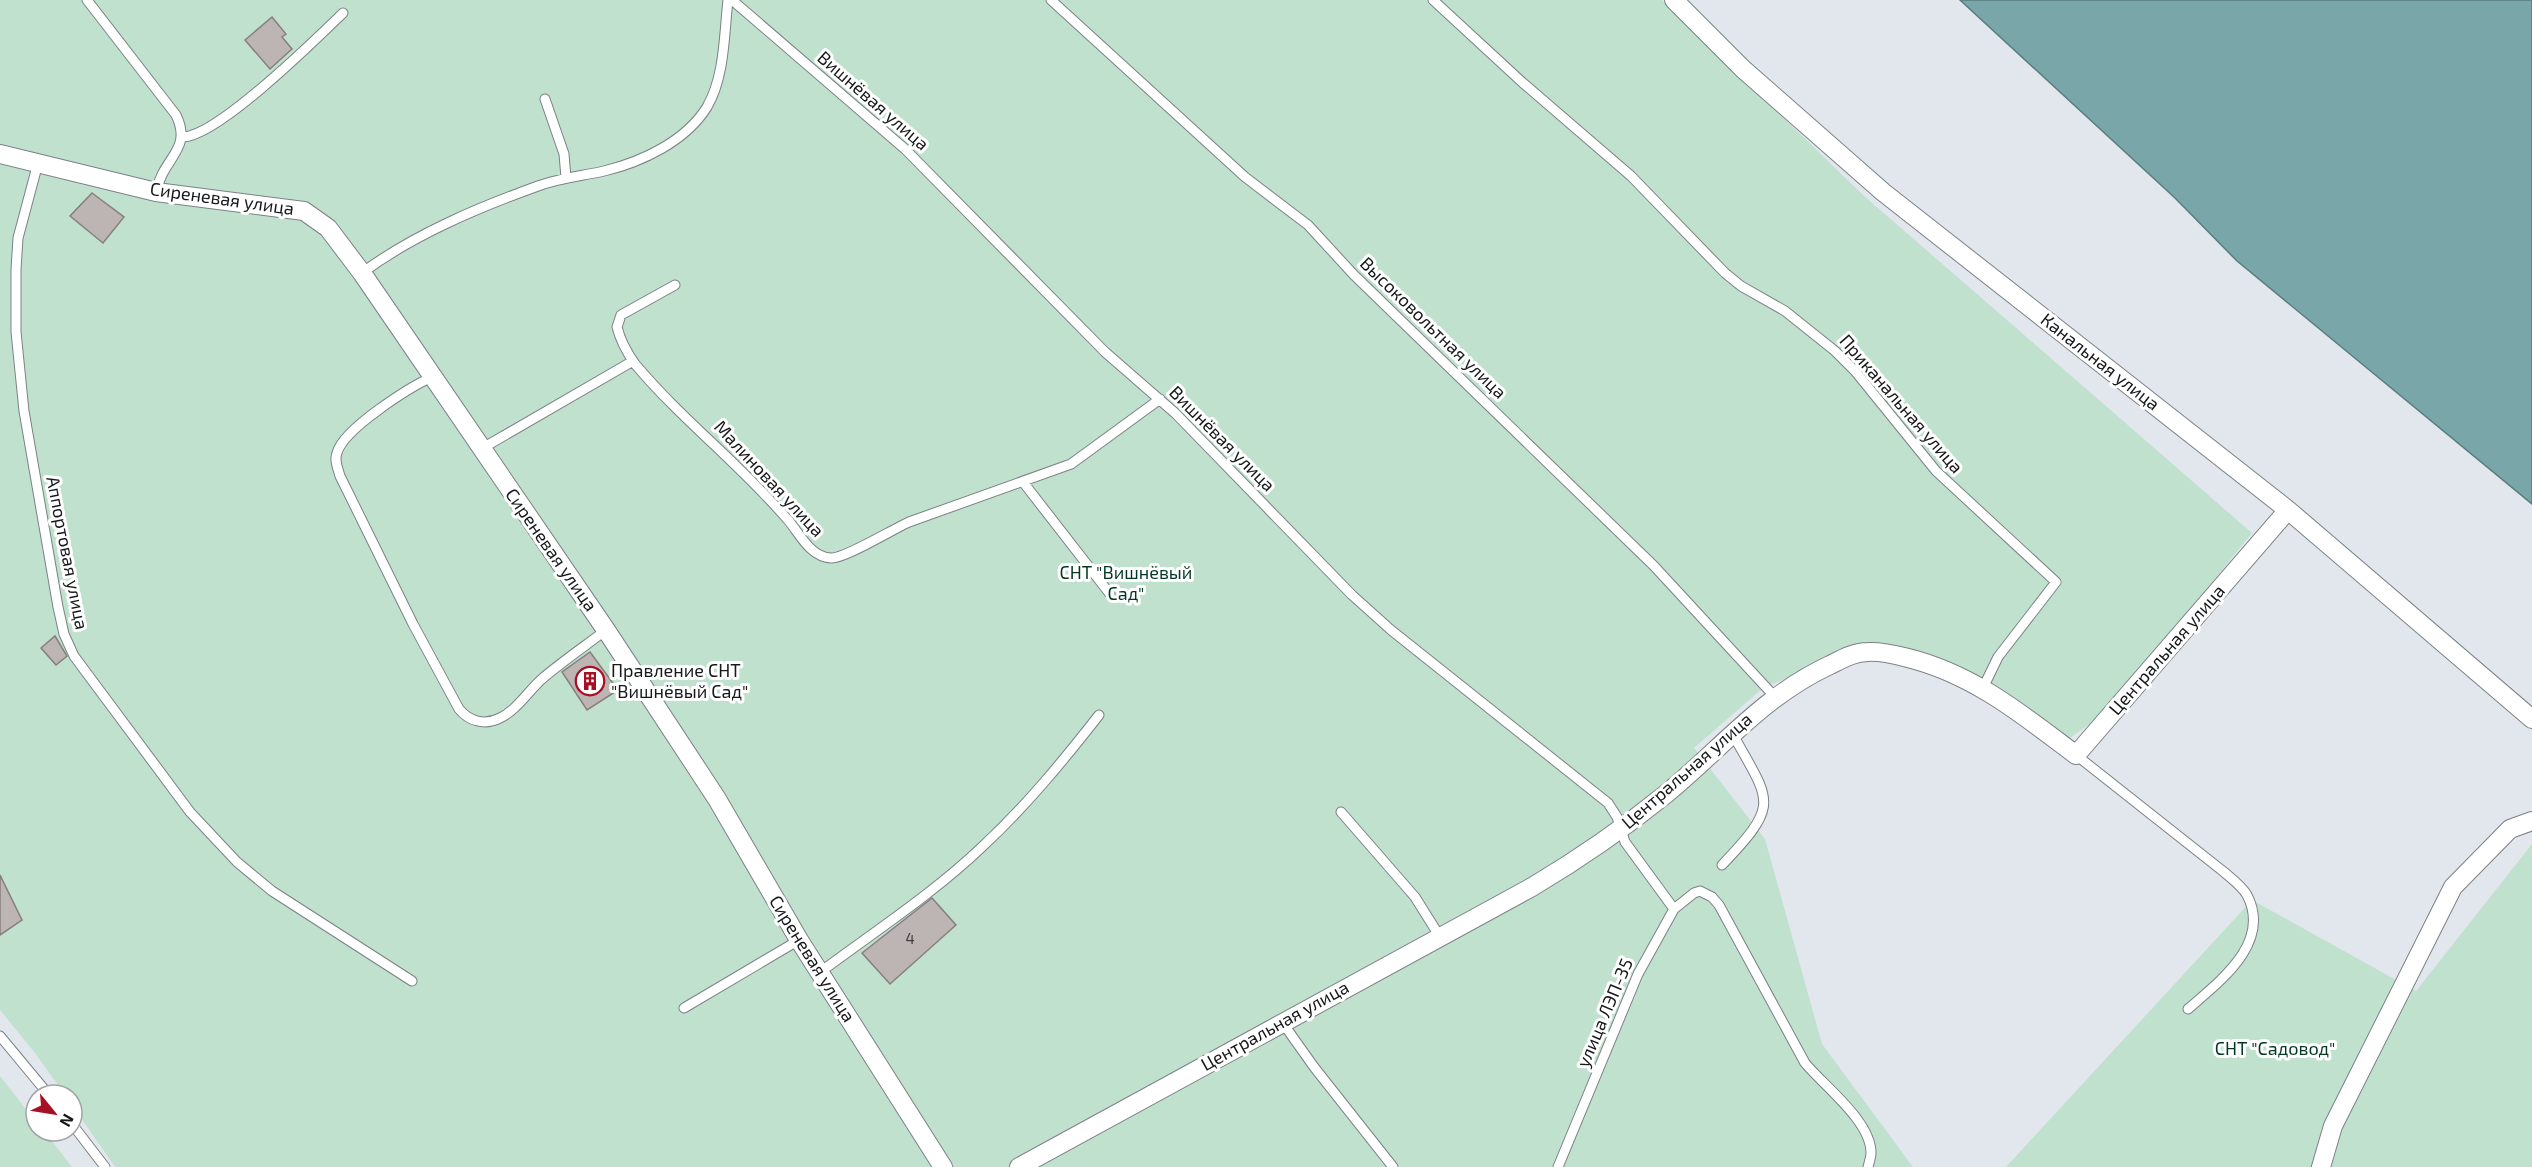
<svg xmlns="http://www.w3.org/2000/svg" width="2532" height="1167" font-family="'Exo 2',sans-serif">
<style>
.green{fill:#c1e1cf}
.water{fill:#79a7a9;stroke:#5b7c7e;stroke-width:1.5}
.building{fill:#bdb5b4;stroke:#867f7d;stroke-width:1.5}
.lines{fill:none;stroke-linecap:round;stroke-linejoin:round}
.service-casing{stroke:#7c8186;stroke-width:11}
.minor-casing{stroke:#7c8186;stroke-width:20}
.service{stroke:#fff;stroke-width:9}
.minor{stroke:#fff;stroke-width:18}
.labels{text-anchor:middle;stroke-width:6;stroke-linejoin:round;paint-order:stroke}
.number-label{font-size:15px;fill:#403f40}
.street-label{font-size:18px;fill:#16181a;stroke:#fff}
.park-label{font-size:18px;fill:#043824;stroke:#fff}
.poi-label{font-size:18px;fill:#16181a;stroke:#fff;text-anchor:start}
</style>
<rect width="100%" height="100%" fill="#e1e7ec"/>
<!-- green -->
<path class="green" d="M0 0H1662L1863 195 2252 533 2108 711 2057 747 1944 670 1862 646 1763 688 1694 748 1765 839 1822 1044 1913 1167H115L72 1105V1095H65L35 1053 0 1010Z
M2532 844V1167H2006L2252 900 2416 991Z
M0 1076 36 1122V1131H44L72 1167H0Z"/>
<!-- water -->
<path class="water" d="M1960 0H2532V504L2237 261 2175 198Z"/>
<!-- building -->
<path class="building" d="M272 17 286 34 282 37 292 49 270 69 245 40Z
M92 193 124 217 103 243 70 216Z
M55 636 67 656 56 665 41 648Z
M590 652 618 690 587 710 562 672Z
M0 875 22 920 0 935Z
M932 898 956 925 890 984 862 953Z"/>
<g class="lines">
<!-- service casing -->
<g class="service-casing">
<path id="service" d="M87 0 176 115C193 150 163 157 156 192
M732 0 905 149 1105 352 1175 413 1352 595 1391 630 1608 803 1617 817 1625 842 1674 909
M1051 0 1245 177 1308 225 1354 275 1654 566 1775 697
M1433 0 1523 83 1631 176 1725 273 1741 286 1785 311 1835 351 1855 371 1936 471 2056 582 1998 657 1983 688
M545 99 564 154 566 178
M183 137C218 136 315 40 343 13
M38 163 18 238 16 269V332L24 411 58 607 64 634 74 656 190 812 237 862 272 891 412 981
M362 273C413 235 477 208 538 186 559 178 582 176 604 171 642 162 686 141 707 107 725 76 724 34 728 0
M675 285 621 315 617 327C620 339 628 354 635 364 682 420 741 465 788 520 800 534 810 557 831 558 844 559 893 529 909 522L1071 464 1160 399
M432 377C410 387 343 429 337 453 334 460 338 469 340 476L413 624 459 709C469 721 484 726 500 718 517 710 529 690 543 678 563 661 585 646 606 630
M481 449 633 361
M1023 482 1110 594
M2076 755 2224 872C2231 878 2242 886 2247 895 2272 943 2220 981 2188 1009
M1341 812 1415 897 1440 937
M1722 865C1781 803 1771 803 1732 733
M819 973C874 932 934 893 983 846 1026 806 1063 761 1099 715
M684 1008 799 940
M1282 1022 1314 1067 1393 1167
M0 1036 49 1095
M72 1124 105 1167
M1558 1167 1638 974 1674 909 1694 893 1700 891 1712 897 1719 905 1805 1063C1824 1086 1871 1121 1871 1153 1871 1157 1869 1163 1868 1167"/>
</g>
<!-- minor casing -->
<g class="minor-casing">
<path id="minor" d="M1674 0 1743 69 1883 192 2288 510 2532 719
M0 154 156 192 304 211 328 228 362 273 606 630 717 799 799 940 943 1167
M1019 1167 1532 887C1579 859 1624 828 1666 794 1722 748 1763 696 1830 665 1842 659 1854 652 1868 652 1881 651 1896 655 1908 658 1973 674 2023 715 2076 755L2288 510
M2321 1167 2333 1126 2453 887 2510 829 2532 821"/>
</g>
<!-- service -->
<use href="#service" class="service"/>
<!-- minor -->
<use href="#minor" class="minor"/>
</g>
<!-- icons -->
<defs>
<g id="building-ring" transform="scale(1.5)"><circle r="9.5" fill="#fff" stroke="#a71024" stroke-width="1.5"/><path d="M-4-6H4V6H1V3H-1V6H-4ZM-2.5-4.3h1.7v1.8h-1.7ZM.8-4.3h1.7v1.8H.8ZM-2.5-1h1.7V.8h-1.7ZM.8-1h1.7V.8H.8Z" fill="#a71024"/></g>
</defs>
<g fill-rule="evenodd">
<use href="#building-ring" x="590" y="681"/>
</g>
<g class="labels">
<!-- number labels -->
<g class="number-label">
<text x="910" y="944">4</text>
</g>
<!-- street labels -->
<g class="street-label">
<text transform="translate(873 101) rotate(41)" y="6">Вишнёвая улица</text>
<text transform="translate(222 199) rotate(8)" y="6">Сиреневая улица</text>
<text transform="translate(1433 328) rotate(44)" y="6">Высоковольтная улица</text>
<text transform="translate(2100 362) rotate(38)" y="6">Канальная улица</text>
<text transform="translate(1901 404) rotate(49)" y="6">Приканальная улица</text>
<text transform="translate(1222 439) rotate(45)" y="6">Вишнёвая улица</text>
<text transform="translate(769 479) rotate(47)" y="6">Малиновая улица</text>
<text transform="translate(551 550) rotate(55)" y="6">Сиреневая улица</text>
<text transform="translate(67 553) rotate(79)" y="6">Аппортовая улица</text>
<text transform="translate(2167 650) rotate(-49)" y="6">Центральная улица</text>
<text transform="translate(1687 771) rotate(-41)" y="6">Центральная улица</text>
<text transform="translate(812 959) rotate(58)" y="6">Сиреневая улица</text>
<text transform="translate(1605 1013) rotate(-67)" y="6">улица ЛЭП-35</text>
<text transform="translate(1275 1026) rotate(-29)" y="6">Центральная улица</text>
</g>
<!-- park labels -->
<g class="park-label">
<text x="1126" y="579">СНТ "Вишнёвый<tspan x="1126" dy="21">Сад"</tspan></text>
<text x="2275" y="1055">СНТ "Садовод"</text>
</g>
<!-- poi labels -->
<g class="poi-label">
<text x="611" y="677">Правление СНТ<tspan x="611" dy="21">"Вишнёвый Сад"</tspan></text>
</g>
</g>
<!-- north arrow -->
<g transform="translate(54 1113) rotate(120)"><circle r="28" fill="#ffffff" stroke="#a2a3a3" stroke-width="1.5"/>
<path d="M0-4.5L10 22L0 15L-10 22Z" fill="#a71024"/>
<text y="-9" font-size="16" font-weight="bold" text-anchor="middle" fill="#16181a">N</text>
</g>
</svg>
